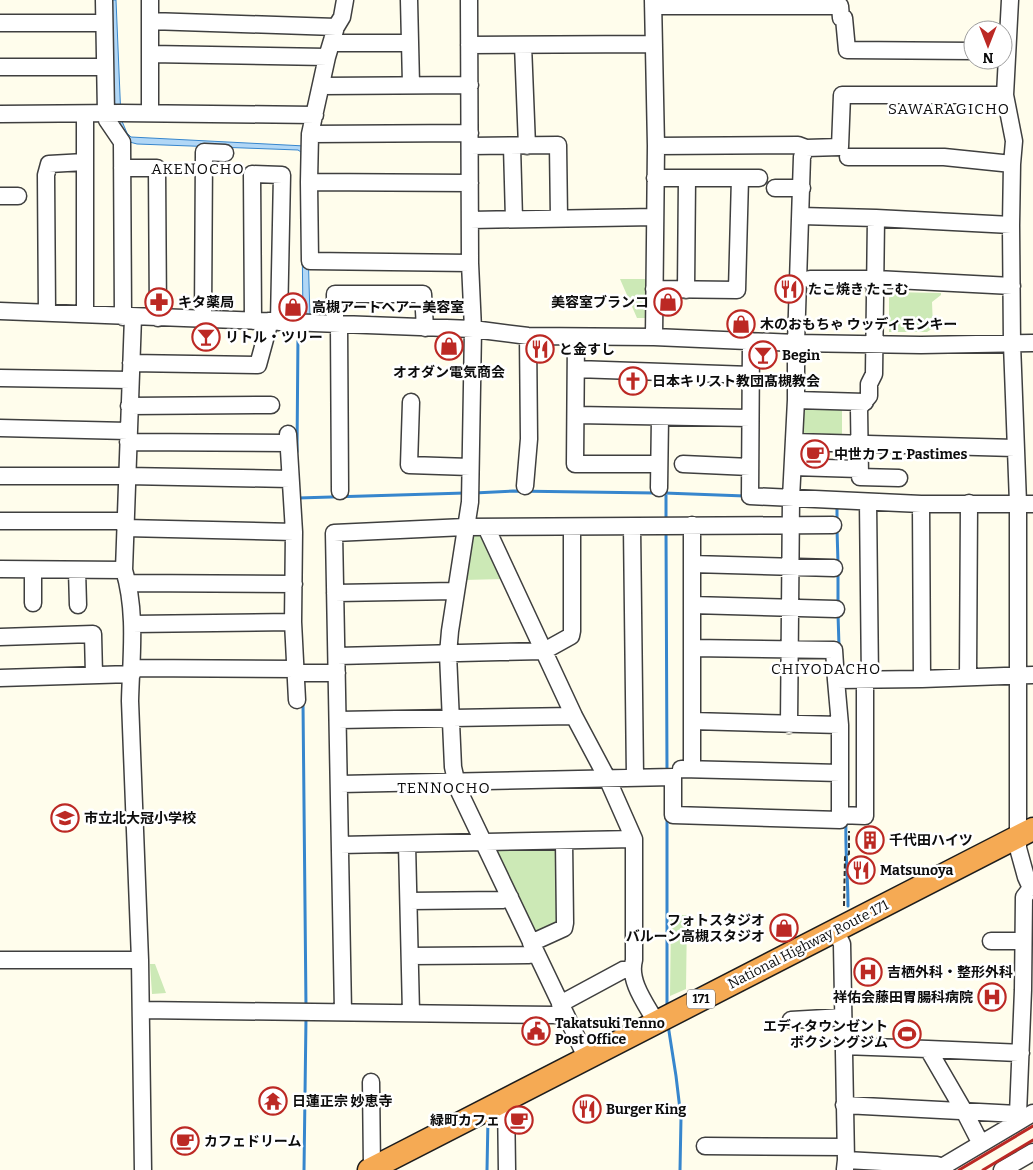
<svg xmlns="http://www.w3.org/2000/svg" width="1033" height="1170" font-family="Bitter,'Noto Sans JP',serif">
<style>
.green{fill:#cce9b6}
.water{fill:#b1d7f6;stroke:#3786cd}
.lines{fill:none;stroke-linecap:round;stroke-linejoin:round}
.stream{stroke:#3786cd;stroke-width:3}
.minor-casing{stroke:#3f3f3f;stroke-width:19}
.highway-casing{stroke:#1d1d1d;stroke-width:25}
.path{stroke:#2e2e2e;stroke-width:2;stroke-dasharray:5 2.5;stroke-linecap:butt}
.minor{stroke:#fff;stroke-width:16}
.highway{stroke:#f5aa54;stroke-width:22}
.rail{stroke:#bc2924;stroke-width:3}
.labels{text-anchor:middle;stroke-width:5;stroke-linejoin:round;paint-order:stroke}
.shield{fill:#fff;stroke:#555;stroke-width:1}
.shield-label{font-size:12px;font-weight:bold;fill:#0c0c0c}
.poi-label{font-size:14px;font-weight:bold;fill:#0c0c0c;stroke:#fff;text-anchor:start}
.street-label{font-size:14px;fill:#0c0c0c;stroke:#fff}
.neighbourhood-label{font-size:15px;letter-spacing:1px;fill:#0c0c0c;stroke:#fff}
</style>
<rect width="100%" height="100%" fill="#fffdec"/>
<!-- green -->
<path class="green" d="M620 279H647L645 318H637Z
M889 292 941 293V295L932 302 933 328 927 332H889Z
M800 407H842V438H804L799 433Z
M483 534 504 579 463 580 469 535Z
M557 844 561 923 535 935 492 848Z
M671 915H687L686 989 670 996Z
M150 964H155L166 993 152 994Z"/>
<!-- water -->
<path class="water" d="M107 0H116L121 119 127 133 131 137 305 146 310 317H303L301 152 298 150 137 144 126 141 113 117Z"/>
<g class="lines">
<!-- stream -->
<path class="stream" d="M297 452 298 334 303 329
M474 493 513 491 655 493
M664 493 745 496
M298 498 465 493
M837 504V521
M666 521V493
M837 529 838 563
M666 530 667 771
M838 572V606
M838 614 839 646
M303 703 306 1007
M667 817V1006
M846 822C845 850 848 877 848 906
M668 1025 676 1076 681 1118 680 1170
M304 1170 306 1018
M487 1170 488 1118"/>
<!-- minor casing -->
<g class="minor-casing">
<path id="minor" d="M104 0 106 113 107 120 122 142 123 317
M345 0 342 17 336 27 327 57 310 134 309 182 310 261 470 263
M409 0 411 84
M469 0 470 263 473 329 470 502 450 631 448 654 453 767 458 789 586 1057
M653 0 656 146 654 337
M1010 0 1005 95 1014 141 1012 164 1011 225 1012 344 1018 503V848L1026 877 1031 888
M653 6H840L841 18H844L847 50 973 51
M150 21 336 27
M0 23H104
M332 43H410
M469 45 654 44
M523 45 527 146
M150 54 327 57
M0 67H105
M321 86 470 85
M150 113V0
M0 114 121 113 315 115
M85 114V314
M310 134 470 133
M470 146 558 145 559 218
M512 146 514 219
M656 146 798 145 806 148 840 147 842 95H1005
M848 157H944L1012 164
M122 168H157L158 318
M655 178H759
M309 182 470 183
M775 188H802
M0 196H18
M801 216 876 218 1011 225
M876 218 874 374 869 384V396L859 408 860 477 899 478
M470 220 655 217
M810 279H876L1012 286
M654 289 737 290 740 178
M686 290 687 178
M0 311 473 329 528 336 654 337 796 343 921 345 1033 343
M47 313 46 175 49 164 85 162
M133 317 124 570C137 612 131 658 130 701L140 960 143 1170
M203 319 204 152 225 153
M253 321 252 174 282 175 279 322
M335 324V294H423L425 328
M339 324 340 491
M576 337 575 464H659
M751 341 750 496 921 504 922 679
M131 363 258 365 270 321
M576 369 751 375
M0 378 130 380
M796 400 865 402
M411 402 409 465 470 467
M129 406 271 405
M576 415 750 418
M0 428 128 431
M288 434 294 532
M128 442 288 443
M794 442 1015 448
M683 464 750 467
M793 467 859 469
M0 476H127L290 479
M525 486 529 439 528 336
M659 488 660 417
M868 502 870 680
M921 504H1033
M0 521H125
M692 525V721
M486 527 574 716 607 778 634 839
M632 527 635 777
M125 528 294 532 293 622 297 700
M692 564 834 568
M0 569 124 570
M33 570V603
M77 570 78 605
M128 583 294 584
M335 593 456 591
M692 605 836 609
M132 624 293 622
M0 637 93 634 94 675
M692 648 834 650 836 680 922 679 1033 675
M337 656 544 651 571 636 572 631V527
M132 668 297 669
M297 673H337
M968 677 969 503
M0 678 132 674
M338 720 574 716
M789 725 791 498 796 400V343L802 157 806 148
M681 769 840 773
M692 769V721L840 725
M340 784 673 777V815L840 820V725L836 680
M840 815 865 816V680
M407 844 411 1013
M340 845 634 839V960C628 981 646 1004 656 1022
M409 901 502 900 510 897
M835 930 842 944 846 1160
M991 941H1023
M531 943 564 928 565 923 564 841
M410 956 528 955 535 953
M0 960H140
M560 1004 623 970 632 969
M141 1010 556 1015 564 1013
M343 1011 334 533 465 527 833 525
M791 1020 843 1017
M843 1046 928 1049 964 1111 981 1144
M928 1049 1021 1053
M371 1082 372 1168
M506 1099 507 1170
M844 1105 1018 1114 1019 1121
M1018 1114 1023 990 1024 897 1031 888
M705 1146 845 1147
M845 1169 846 1160 937 1165 940 1168
M937 1170 1033 1113
M1002 1170 1033 1152"/>
</g>
<!-- highway casing -->
<g class="highway-casing">
<path id="highway" d="M369 1170 1033 829"/>
</g>
<!-- path -->
<path class="path" d="M844 906 845 857 849 854V831"/>
<!-- minor -->
<use href="#minor" class="minor"/>
<!-- highway -->
<use href="#highway" class="highway"/>
<!-- rail -->
<path class="rail" d="M959 1170 1033 1126
M983 1170 1033 1140"/>
</g>
<!-- icons -->
<defs>
<g id="restaurant-ring" transform="scale(1.4375)"><circle r="9.5" fill="#fff" stroke="#bc2924" stroke-width="1.5"/><path d="M-5-6h1v4h1v-4h1v4h1v-4h1v5L-1.5 .5V6h-2V.5L-5-1ZM5-6V6H3V1.5H1.5Q1.5-4 5-6Z" fill="#bc2924"/></g>
<g id="pharmacy-ring" transform="scale(1.4375)"><circle r="9.5" fill="#fff" stroke="#bc2924" stroke-width="1.5"/><path d="M-2-6h4v4h4v4h-4v4h-4v-4h-4v-4h4Z" fill="#bc2924"/></g>
<g id="shop-ring" transform="scale(1.4375)"><circle r="9.5" fill="#fff" stroke="#bc2924" stroke-width="1.5"/><path d="M-5-2.5h2.3a2.7 3.5 0 0 1 5.4 0H5L5.5 6h-11ZM-1.5-2.5h3a1.5 2.3 0 0 0-3 0Z" fill="#bc2924"/></g>
<g id="bar-ring" transform="scale(1.4375)"><circle r="9.5" fill="#fff" stroke="#bc2924" stroke-width="1.5"/><path d="M-6-5H6L.8 .8V4.5H3.5V6h-7V4.5H-.8V.8Z" fill="#bc2924"/></g>
<g id="church-ring" transform="scale(1.4375)"><circle r="9.5" fill="#fff" stroke="#bc2924" stroke-width="1.5"/><path d="M-1.2-6h2.4v3.5h3.3v2.4h-3.3V6h-2.4V-.1h-3.3v-2.4h3.3Z" fill="#bc2924"/></g>
<g id="cafe-ring" transform="scale(1.4375)"><circle r="9.5" fill="#fff" stroke="#bc2924" stroke-width="1.5"/><path d="M-5.5-4.5H6V0H3Q3 3.5 0 3.5H-2.5Q-5.5 3.5-5.5 0ZM3-3.2v2h1.7v-2ZM-6 4.5H4V6H-6Z" fill="#bc2924"/></g>
<g id="school-ring" transform="scale(1.4375)"><circle r="9.5" fill="#fff" stroke="#bc2924" stroke-width="1.5"/><path d="M0-5L7-2L0 1L-7-2ZM-4 1L0 2.5L4 1V4Q0 6-4 4Z" fill="#bc2924"/></g>
<g id="building-ring" transform="scale(1.4375)"><circle r="9.5" fill="#fff" stroke="#bc2924" stroke-width="1.5"/><path d="M-4-6H4V6H1V3H-1V6H-4ZM-2.5-4.3h1.7v1.8h-1.7ZM.8-4.3h1.7v1.8H.8ZM-2.5-1h1.7V.8h-1.7ZM.8-1h1.7V.8H.8Z" fill="#bc2924"/></g>
<g id="hospital-ring" transform="scale(1.4375)"><circle r="9.5" fill="#fff" stroke="#bc2924" stroke-width="1.5"/><path d="M-5-5h3v3.5h4V-5h3V5h-3V1.5h-4V5h-3Z" fill="#bc2924"/></g>
<g id="civic-ring" transform="scale(1.4375)"><circle r="9.5" fill="#fff" stroke="#bc2924" stroke-width="1.5"/><path d="M-.6-6.5H3V-4.5H.6V-3L4-1V1h2V6H-6V1h2V-1L-.6-3ZM-1.2 2.5V6h2.4V2.5Z" fill="#bc2924"/></g>
<g id="stadium-ring" transform="scale(1.4375)"><circle r="9.5" fill="#fff" stroke="#bc2924" stroke-width="1.5"/><path d="M0-5a6.5 5 0 1 0 0 10a6.5 5 0 1 0 0-10ZM-3.5-1.8h7v3.6h-7Z" fill="#bc2924"/></g>
<g id="temple-ring" transform="scale(1.4375)"><circle r="9.5" fill="#fff" stroke="#bc2924" stroke-width="1.5"/><path d="M0-6L5-2H3V0L6.5 2.5H4V6H1.5V3h-3V6H-4V2.5H-6.5L-3 0V-2H-5Z" fill="#bc2924"/></g>
</defs>
<g fill-rule="evenodd">
<use href="#restaurant-ring" x="789" y="289"/>
<use href="#pharmacy-ring" x="159" y="302"/>
<use href="#shop-ring" x="668" y="302"/>
<use href="#shop-ring" x="293" y="307"/>
<use href="#shop-ring" x="741" y="324"/>
<use href="#bar-ring" x="206" y="337"/>
<use href="#shop-ring" x="449" y="346"/>
<use href="#restaurant-ring" x="540" y="349"/>
<use href="#bar-ring" x="763" y="355"/>
<use href="#church-ring" x="633" y="381"/>
<use href="#cafe-ring" x="815" y="454"/>
<use href="#school-ring" x="65" y="818"/>
<use href="#building-ring" x="870" y="840"/>
<use href="#restaurant-ring" x="861" y="870"/>
<use href="#shop-ring" x="784" y="928"/>
<use href="#hospital-ring" x="868" y="972"/>
<use href="#hospital-ring" x="992" y="997"/>
<use href="#civic-ring" x="536" y="1031"/>
<use href="#stadium-ring" x="907" y="1034"/>
<use href="#temple-ring" x="273" y="1101"/>
<use href="#restaurant-ring" x="587" y="1109"/>
<use href="#cafe-ring" x="519" y="1120"/>
<use href="#cafe-ring" x="185" y="1141"/>
</g>
<g class="labels">
<!-- shield labels -->
<rect class="shield" x="687" y="989.5" width="28" height="19" rx="4"/>
<g class="shield-label">
<text x="701" y="1003">171</text>
</g>
<!-- poi labels -->
<g class="poi-label">
<text x="808" y="294">たこ焼き たこむ</text>
<text x="178" y="307">キタ薬局</text>
<text x="649" y="307" text-anchor="end">美容室ブランコ</text>
<text x="312" y="312">高槻アートヘアー美容室</text>
<text x="760" y="329">木のおもちゃ ウッディモンキー</text>
<text x="225" y="342">リトル・ツリー</text>
<text x="559" y="354">と金すし</text>
<text x="782" y="360">Begin</text>
<text x="449" y="377" text-anchor="middle">オオダン電気商会</text>
<text x="652" y="386">日本キリスト教団髙槻教会</text>
<text x="834" y="459">中世カフェ Pastimes</text>
<text x="84" y="823">市立北大冠小学校</text>
<text x="889" y="845">千代田ハイツ</text>
<text x="880" y="875">Matsunoya</text>
<text x="765" y="925" text-anchor="end">フォトスタジオ<tspan x="765" dy="16">バルーン高槻スタジオ</tspan></text>
<text x="887" y="977">吉栖外科・整形外科</text>
<text x="973" y="1002" text-anchor="end">祥佑会藤田胃腸科病院</text>
<text x="555" y="1028">Takatsuki Tenno<tspan x="555" dy="16">Post Office</tspan></text>
<text x="888" y="1031" text-anchor="end">エディタウンゼント<tspan x="888" dy="16">ボクシングジム</tspan></text>
<text x="292" y="1106">日蓮正宗 妙恵寺</text>
<text x="606" y="1114">Burger King</text>
<text x="500" y="1125" text-anchor="end">緑町カフェ</text>
<text x="204" y="1146">カフェドリーム</text>
</g>
<!-- street labels -->
<g class="street-label">
<text transform="translate(808 944) rotate(-27)" y="5">National Highway Route 171</text>
</g>
<!-- neighbourhood labels -->
<g class="neighbourhood-label">
<text x="949" y="114">SAWARAGICHO</text>
<text x="198" y="174">AKENOCHO</text>
<text x="826" y="674">CHIYODACHO</text>
<text x="444" y="793">TENNOCHO</text>
</g>
</g>
<!-- north arrow -->
<g transform="translate(988 45) rotate(180)"><circle r="24" fill="#ffffff" stroke="#9e9e9e"/>
<path d="M0-4L9 19L0 12L-9 19Z" fill="#bc2924"/>
<text y="-8" font-size="14" font-weight="bold" text-anchor="middle" fill="#0c0c0c">N</text>
</g>
</svg>
